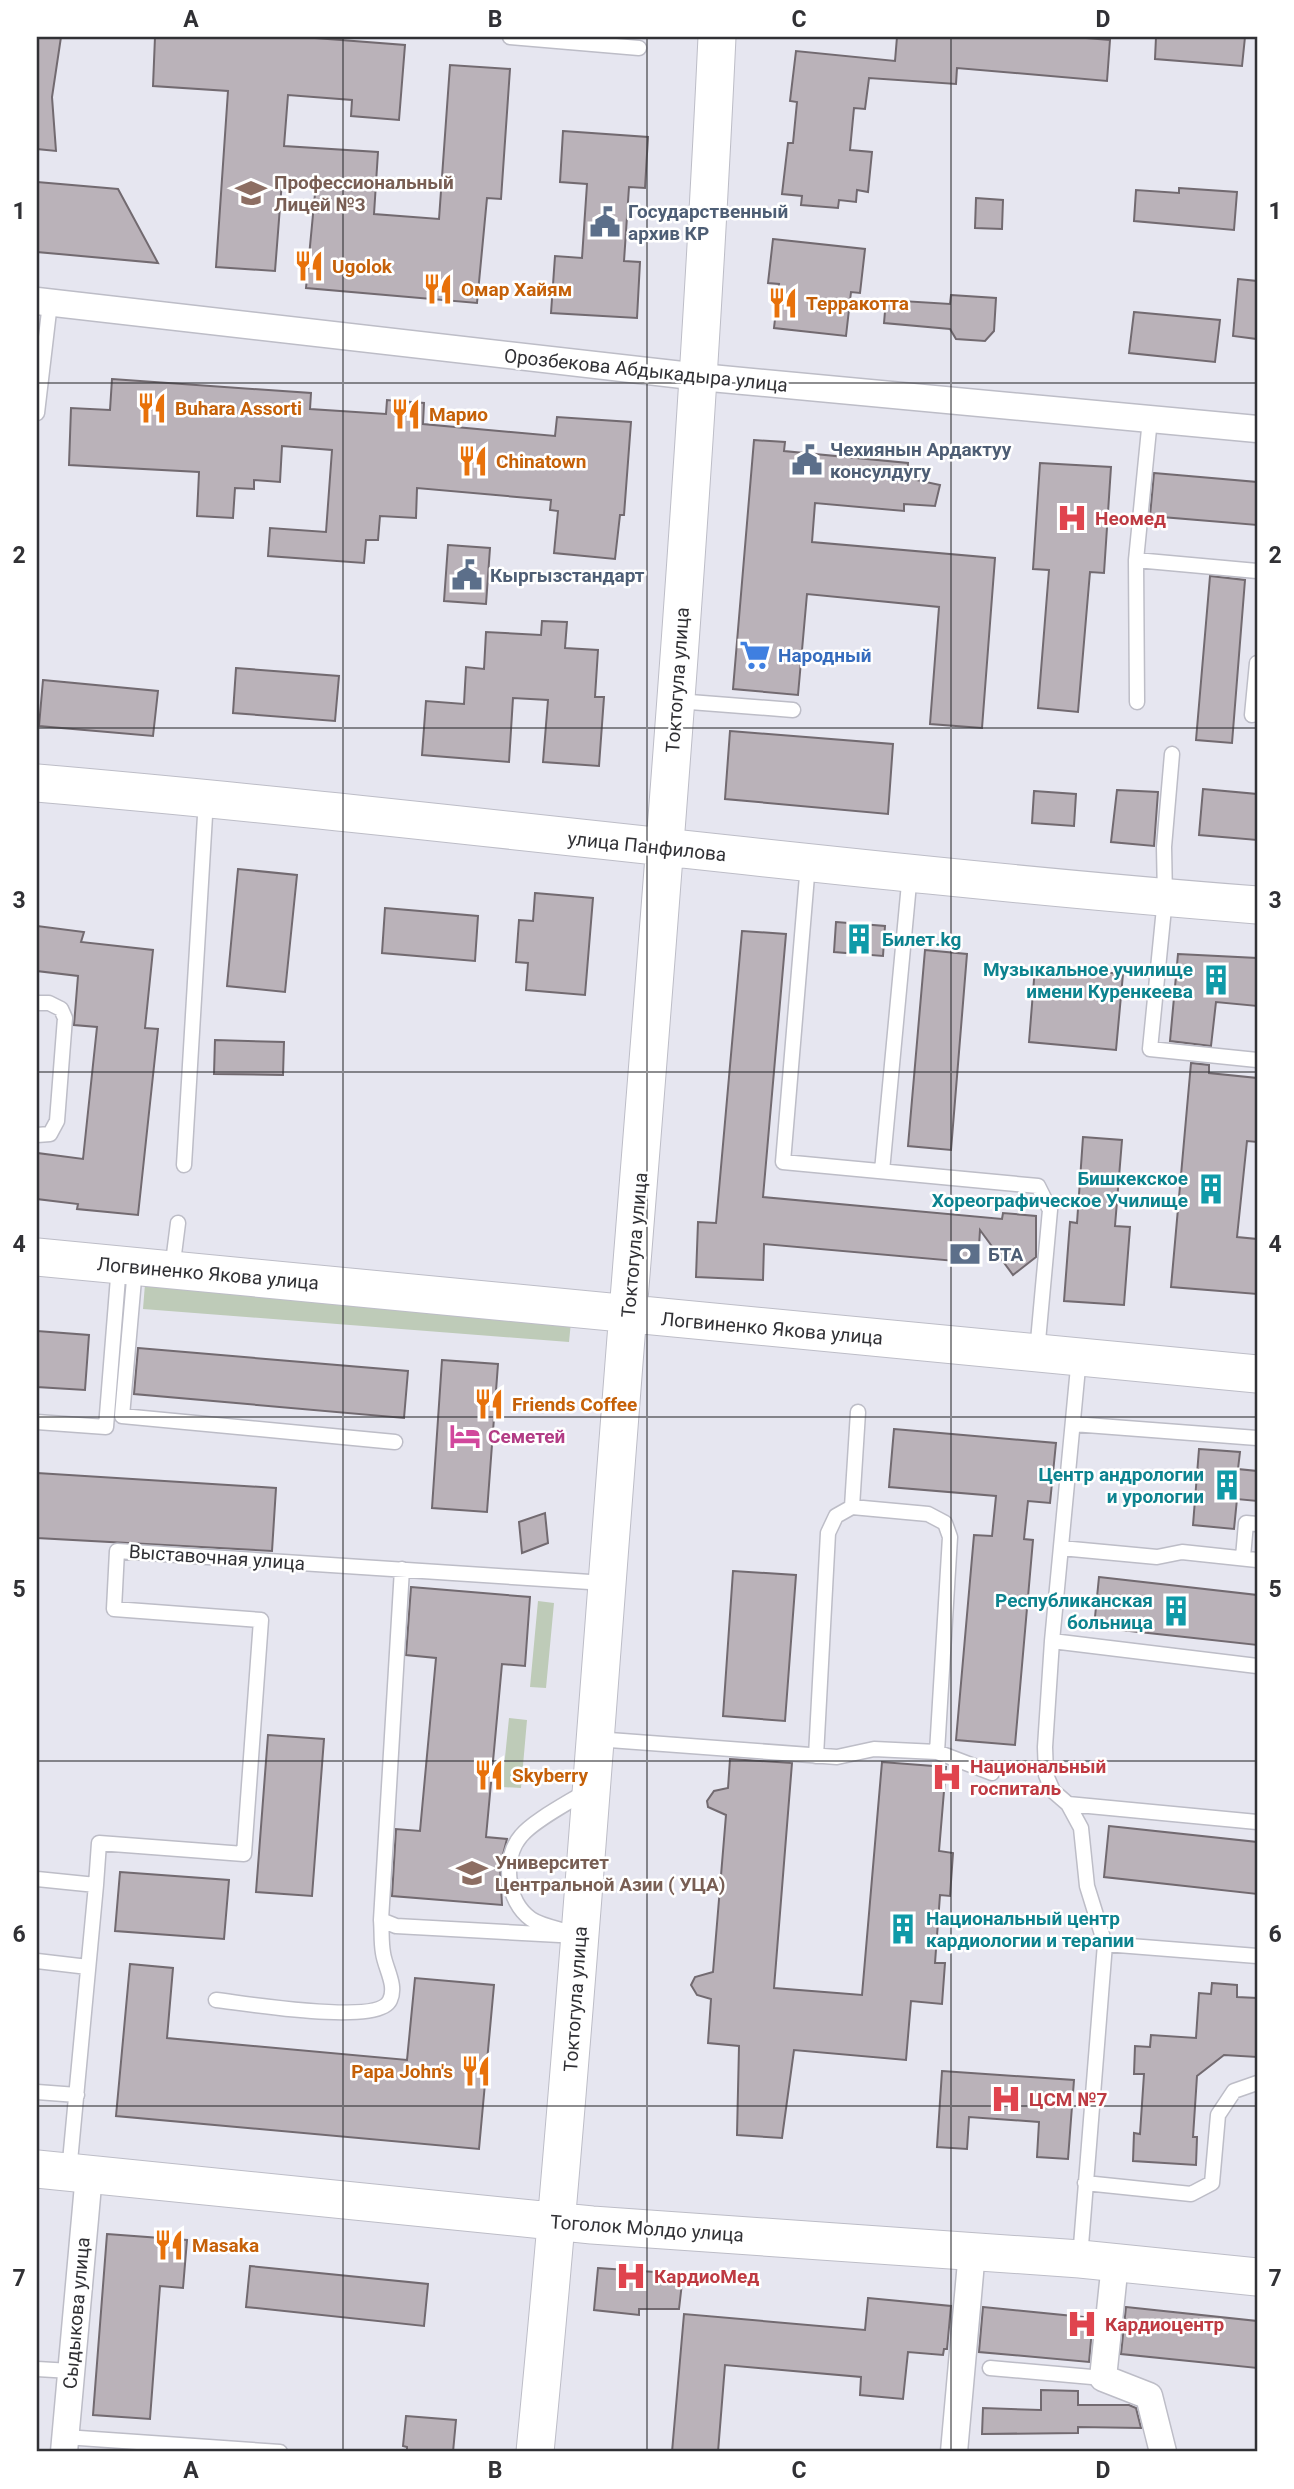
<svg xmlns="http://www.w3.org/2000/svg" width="1294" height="2489" font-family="Roboto,sans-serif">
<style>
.green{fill:#becbb8}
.building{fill:#bab2b9;stroke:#726a70;stroke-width:2}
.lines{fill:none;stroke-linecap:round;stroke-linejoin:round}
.lane-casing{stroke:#bdbdc7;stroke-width:17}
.street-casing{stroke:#bdbdc7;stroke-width:29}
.secondary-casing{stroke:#bdbdc7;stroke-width:39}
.lane{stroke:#fff;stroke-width:14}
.street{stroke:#fff;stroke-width:26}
.secondary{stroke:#fff;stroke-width:37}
.grid{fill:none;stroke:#313135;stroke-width:2;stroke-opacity:0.55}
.labels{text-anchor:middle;stroke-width:5;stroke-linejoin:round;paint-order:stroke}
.education-label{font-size:19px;font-weight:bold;fill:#785e54;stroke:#fff;text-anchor:start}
.service-label{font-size:19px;font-weight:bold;fill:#4e5e75;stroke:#fff;text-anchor:start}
.food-label{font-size:19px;font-weight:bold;fill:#c56008;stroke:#fff;text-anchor:start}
.street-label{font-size:19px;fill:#313135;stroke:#fff}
.health-label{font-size:19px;font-weight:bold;fill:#be3a42;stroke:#fff;text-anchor:start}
.shop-label{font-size:19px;font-weight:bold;fill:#366cbe;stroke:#fff;text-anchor:start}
.culture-label{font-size:19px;font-weight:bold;fill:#0d838f;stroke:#fff;text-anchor:end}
.hotel-label{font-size:19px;font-weight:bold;fill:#b23c85;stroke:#fff;text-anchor:start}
.neatline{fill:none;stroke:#313135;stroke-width:2.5}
.grid-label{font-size:23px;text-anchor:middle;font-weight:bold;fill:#313135}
</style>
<rect width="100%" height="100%" fill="#e6e6f0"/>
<!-- green -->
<path class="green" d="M145 1284 571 1322 569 1342 143 1309Z
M538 1601 554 1603 546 1688 530 1687Z
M509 1718 527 1720 521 1788 502 1787Z"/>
<!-- building -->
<path class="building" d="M37 37H61L52 97 56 151 37 149Z
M155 37H302L405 45 399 120 351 116 352 100 288 95 284 146 378 152 374 214 439 219 450 65 510 69 501 199 487 198 477 303 306 288 316 183 282 181 275 271 216 267 228 91 153 86Z
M897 37H1074L1110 40 1107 81 957 68 956 84 869 78 865 109 854 108 850 150 872 152 868 192 857 190 856 202 839 200 838 208 801 205 802 196 782 194 788 143H793L797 102 790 101 796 51 895 61Z
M1156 37H1245L1242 66 1155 59Z
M563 131 648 137 645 188 629 187 624 261 640 262 637 318 551 313 555 256 582 258 587 184 560 182Z
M37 182 118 189 158 263 37 252Z
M1179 188 1237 192 1234 230 1134 221 1136 190 1179 193Z
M976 198 1003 200 1002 229 975 228Z
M773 239 865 249 860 293 851 292 846 336 774 328 779 284 768 283Z
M1238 279 1257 281V339L1233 336Z
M951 295 996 298 994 331 985 341 956 339 950 329 884 323 886 300 950 304Z
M1134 312 1220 320 1215 362 1129 353Z
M112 379 311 393 310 409 386 414 387 400 424 403 423 424 555 436 557 417 631 422 624 515H620L615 559 554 553 558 511 550 510 551 500 417 488 416 518 380 516 378 540H366L364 563 268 556 270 528 326 532 332 450 282 446 280 482 254 480V489L235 488 233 518 197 516 199 472 69 465 71 408 110 410Z
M754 440 785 442 784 451 908 463 907 478 940 485 935 506 904 504V511L815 503 812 542 995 558 982 728 930 724 939 607 807 594 798 695 733 689Z
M1040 463 1111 467 1104 573 1090 572 1078 712 1038 708 1049 570 1033 569Z
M1154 473 1257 482V525L1150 516Z
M448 545 490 548 486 604 444 601Z
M1210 576 1245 580 1232 743 1196 740Z
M542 621 567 622 565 648 598 650 595 697H604L599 766 543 762 548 700 513 698 509 762 422 755 426 701 464 704 466 667 484 669 486 632 541 635Z
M236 668 339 676 335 721 233 713Z
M43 680 158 691 153 736 39 726Z
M730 731 893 744 888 814 725 799Z
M1203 789 1257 794V840L1199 835Z
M1117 790 1158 792 1154 846 1111 842Z
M1034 791 1076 794 1074 826 1032 823Z
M238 869 297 875 285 992 227 986Z
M535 893 593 898 585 995 526 990 528 963 516 962 519 920 533 921Z
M385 908 478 916 475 961 382 953Z
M836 922 885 926 883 956 834 952Z
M37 926 84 932 81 942 153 950 145 1028 158 1029 138 1215 77 1209 78 1204 37 1199V1153L83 1159 97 1027 74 1025 78 976 37 971Z
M742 931 786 934 763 1197 1002 1219 1003 1213 1036 1216V1257L1013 1275 980 1230 978 1263 764 1244 763 1280 696 1277 698 1222 716 1223Z
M925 950 967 954 951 1150 908 1146Z
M1178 954 1257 958V1006L1216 1002 1211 1046 1170 1041Z
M1035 967 1123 974 1116 1050 1029 1042Z
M215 1040 284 1042 283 1075 214 1074Z
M1191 1063 1209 1065V1073L1257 1078V1142L1247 1141 1237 1237 1257 1239V1294L1171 1287Z
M1083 1137 1122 1140 1115 1226 1130 1227 1124 1305 1064 1301 1070 1222 1077 1223Z
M37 1331 89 1335 85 1390 37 1387Z
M138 1348 408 1371 404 1418 134 1394Z
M442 1360 498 1364 487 1512 432 1508Z
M894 1429 1056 1443 1050 1503 1028 1501 1024 1539 1033 1540 1015 1745 956 1740 974 1535 992 1536 996 1496 889 1487Z
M1199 1449 1240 1452 1238 1469 1257 1471V1501L1237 1499 1234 1529 1193 1525Z
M37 1473 276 1488 272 1551 37 1538Z
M545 1513 548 1543 522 1553 519 1522Z
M733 1571 796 1575 785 1721 723 1716Z
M1099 1577 1257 1595V1645L1094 1627Z
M411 1587 530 1597 525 1666 502 1664 486 1837 507 1839 500 1866 502 1905 392 1896 396 1829 420 1831 436 1658 406 1655Z
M268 1735 324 1739 312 1896 256 1892Z
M730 1759 792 1763 774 1988 862 1995 882 1762 946 1767 939 1851 953 1853 950 1896 940 1895 935 1963H945L942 2004 911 2001 906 2060 794 2050 782 2138 737 2135 739 2046 708 2043 711 1999 697 1995 691 1985 695 1977 713 1972 726 1815 708 1807 707 1801 714 1791 728 1788Z
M1109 1826 1257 1842V1894L1104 1877Z
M120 1872 229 1880 224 1939 115 1931Z
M130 1964 173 1968 167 2038 407 2060 415 1978 494 1985 479 2149 116 2116Z
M1212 1983 1237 1985V1997L1257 1998V2057L1224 2055 1197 2076 1193 2137H1197L1196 2165 1133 2161 1134 2133 1140 2134 1144 2074H1134L1135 2046 1150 2047 1151 2035 1196 2038 1199 1993 1211 1994Z
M942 2071 1074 2080 1068 2159 1037 2157 1039 2122 969 2117 967 2149 937 2147Z
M107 2234 187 2240 183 2288 160 2286 150 2419 93 2415Z
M250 2266 428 2284 424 2326 246 2307Z
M598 2268 683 2274 679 2309H639V2315L594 2310Z
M868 2298 951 2306 947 2349H944L943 2355 908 2352 903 2399 860 2395 861 2377 725 2365 718 2452H672L684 2314 865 2330Z
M983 2307 1093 2318 1089 2362 979 2352Z
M1126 2307 1257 2321V2368L1121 2354Z
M1041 2390 1078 2391V2405H1129L1136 2408 1141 2428 1078 2427V2433L982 2434 983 2408 1041 2410Z
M406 2416 456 2420 453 2452H407V2447L403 2446Z"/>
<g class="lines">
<!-- lane casing -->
<g class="lane-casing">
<path id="lane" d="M510 37 639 48
M37 413 50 303
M1136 560 1257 571
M677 701 793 710
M1137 702 1136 560 1150 419
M1252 715 1257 663
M1172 754 1164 847 1165 898 1150 1049 1257 1060
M808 864 783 1162 1038 1186 1050 1210 1037 1352
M37 1003H49L61 1009 65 1018 57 1121 50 1134 37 1135
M184 1165 206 799
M882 1171 910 873
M135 1268 122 1416 395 1442
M172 1270 178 1223
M1079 1357 1052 1641 1045 1747 1046 1775 1053 1791 1068 1804 1081 1828 1087 1886 1105 1944 1080 2258
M37 1422 106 1427 119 1265
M1073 1424 1257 1438
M852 1507 858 1412
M1061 1548 1157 1557 1182 1552 1257 1560
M1243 1557 1246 1523 1257 1524
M402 1569 381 1920 396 1926 578 1936
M1052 1641 1257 1666
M596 1739 837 1757 874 1749 937 1752 992 1773
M816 1756 828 1533 836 1516 852 1507 928 1514 945 1523 950 1537 937 1752
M1068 1804 1257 1822
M37 1879 96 1885 69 2172
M96 1885 99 1843 244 1854 261 1620 114 1609 117 1551 605 1583
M572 1933C560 1929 541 1926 531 1919 506 1901 502 1858 521 1836 534 1820 570 1802 588 1790
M1105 1944 1257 1956
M37 1961 88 1967
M216 2000C244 2003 379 2026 390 2000 397 1985 385 1968 383 1953 381 1942 382 1931 381 1920
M37 2092 77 2095
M1085 2183 1191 2194 1212 2183 1218 2115 1234 2091 1257 2083
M990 2368 1103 2378
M37 2369 71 2371
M65 2437 280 2452"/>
</g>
<!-- street casing -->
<g class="street-casing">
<path id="street" d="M37 301 700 377 1257 429
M1115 2263 1103 2378 1149 2396 1163 2452
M64 2452 89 2174
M954 2452 972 2251"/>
</g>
<!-- secondary casing -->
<g class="secondary-casing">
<path id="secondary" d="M37 783C444 818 849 873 1257 905
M37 1257 1257 1374
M37 2169 592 2225 1080 2259 1257 2277
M535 2452C572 2073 598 1692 628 1312 662 887 697 462 717 37"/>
</g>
<!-- lane -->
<use href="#lane" class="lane"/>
<!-- street -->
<use href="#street" class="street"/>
<!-- secondary -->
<use href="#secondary" class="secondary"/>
</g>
<!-- grid -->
<path class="grid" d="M343 37V2452M647 37V2452M951 37V2452M37 383H1257M37 728H1257M37 1072H1257M37 1417H1257M37 1761H1257M37 2106H1257"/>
<!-- icons -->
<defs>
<g id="university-bare" transform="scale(2.415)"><path d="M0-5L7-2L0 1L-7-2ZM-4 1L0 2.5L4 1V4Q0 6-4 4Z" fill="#8d6e63" stroke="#fff" stroke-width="2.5" paint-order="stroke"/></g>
<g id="civic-bare" transform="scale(2.415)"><path d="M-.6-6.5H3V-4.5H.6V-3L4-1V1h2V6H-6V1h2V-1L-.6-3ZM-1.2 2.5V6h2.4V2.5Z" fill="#5c6f8a" stroke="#fff" stroke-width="2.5" paint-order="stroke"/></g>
<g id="restaurant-bare" transform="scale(2.415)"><path d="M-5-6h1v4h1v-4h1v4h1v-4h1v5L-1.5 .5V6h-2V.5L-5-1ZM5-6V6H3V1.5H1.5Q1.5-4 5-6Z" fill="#e8710a" stroke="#fff" stroke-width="2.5" paint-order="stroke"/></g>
<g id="hospital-bare" transform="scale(2.415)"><path d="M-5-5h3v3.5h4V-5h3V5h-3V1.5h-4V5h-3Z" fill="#e0444e" stroke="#fff" stroke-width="2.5" paint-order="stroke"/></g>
<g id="supermarket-bare" transform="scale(2.415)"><path d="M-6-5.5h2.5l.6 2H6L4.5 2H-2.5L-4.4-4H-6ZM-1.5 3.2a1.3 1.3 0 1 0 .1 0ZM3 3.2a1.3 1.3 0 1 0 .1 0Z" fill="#3f7fe0" stroke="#fff" stroke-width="2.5" paint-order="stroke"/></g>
<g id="building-bare" transform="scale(2.415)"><path d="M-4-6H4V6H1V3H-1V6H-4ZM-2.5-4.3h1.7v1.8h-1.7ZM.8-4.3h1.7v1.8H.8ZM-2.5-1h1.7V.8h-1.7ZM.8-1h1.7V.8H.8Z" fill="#0f9aa8" stroke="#fff" stroke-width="2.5" paint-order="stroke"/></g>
<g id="bank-bare" transform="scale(2.415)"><path d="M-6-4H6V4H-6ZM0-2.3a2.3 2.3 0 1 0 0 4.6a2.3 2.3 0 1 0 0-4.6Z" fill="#5c6f8a" stroke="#fff" stroke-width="2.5" paint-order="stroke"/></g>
<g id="hotel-bare" transform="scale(2.415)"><path d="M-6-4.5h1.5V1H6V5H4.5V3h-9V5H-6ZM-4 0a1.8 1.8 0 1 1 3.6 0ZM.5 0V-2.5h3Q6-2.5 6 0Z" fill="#d1479c" stroke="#fff" stroke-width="2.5" paint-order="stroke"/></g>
</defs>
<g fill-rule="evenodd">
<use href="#university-bare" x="251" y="193"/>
<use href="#civic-bare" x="605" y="222"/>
<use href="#restaurant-bare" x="309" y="266"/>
<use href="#restaurant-bare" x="438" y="289"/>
<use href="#restaurant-bare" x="783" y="303"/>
<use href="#restaurant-bare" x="152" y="408"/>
<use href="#restaurant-bare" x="406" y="414"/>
<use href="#civic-bare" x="807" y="460"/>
<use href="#restaurant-bare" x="473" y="461"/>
<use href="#hospital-bare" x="1072" y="518"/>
<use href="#civic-bare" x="467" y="575"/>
<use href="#supermarket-bare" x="755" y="655"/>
<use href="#building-bare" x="859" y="939"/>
<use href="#building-bare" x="1216" y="980"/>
<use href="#building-bare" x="1211" y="1189"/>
<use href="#bank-bare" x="965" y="1254"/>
<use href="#restaurant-bare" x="489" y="1404"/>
<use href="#hotel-bare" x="465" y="1436"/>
<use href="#building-bare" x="1227" y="1485"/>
<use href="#building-bare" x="1176" y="1611"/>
<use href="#restaurant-bare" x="489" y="1775"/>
<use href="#hospital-bare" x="947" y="1777"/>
<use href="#university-bare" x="472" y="1873"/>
<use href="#building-bare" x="903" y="1929"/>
<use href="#restaurant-bare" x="476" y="2071"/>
<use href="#hospital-bare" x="1006" y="2099"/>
<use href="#restaurant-bare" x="169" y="2245"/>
<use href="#hospital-bare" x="631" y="2276"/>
<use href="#hospital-bare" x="1082" y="2324"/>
</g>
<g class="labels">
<!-- education labels -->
<g class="education-label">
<text x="274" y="189">Профессиональный<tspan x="274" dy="22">Лицей №3</tspan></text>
<text x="495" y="1869">Университет<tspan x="495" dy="22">Центральной Азии ( УЦА)</tspan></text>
</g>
<!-- service labels -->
<g class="service-label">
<text x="628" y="218">Государственный<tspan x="628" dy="22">архив КР</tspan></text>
<text x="830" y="456">Чехиянын Ардактуу<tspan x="830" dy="22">консулдугу</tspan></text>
<text x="490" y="582">Кыргызстандарт</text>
<text x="988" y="1261">БТА</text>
</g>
<!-- food labels -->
<g class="food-label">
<text x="332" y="273">Ugolok</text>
<text x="461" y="296">Омар Хайям</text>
<text x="806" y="310">Терракотта</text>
<text x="175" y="415">Buhara Assorti</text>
<text x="429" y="421">Марио</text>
<text x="496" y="468">Chinatown</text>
<text x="512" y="1411">Friends Coffee</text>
<text x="512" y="1782">Skyberry</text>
<text x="453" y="2078" text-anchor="end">Papa John's</text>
<text x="192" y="2252">Masaka</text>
</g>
<!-- street labels -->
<g class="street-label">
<text transform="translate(646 370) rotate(6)" y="7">Орозбекова Абдыкадыра улица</text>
<text transform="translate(677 680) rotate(-86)" y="7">Токтогула улица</text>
<text transform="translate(647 846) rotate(6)" y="7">улица Панфилова</text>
<text transform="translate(634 1245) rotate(-85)" y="7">Токтогула улица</text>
<text transform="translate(208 1273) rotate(5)" y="7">Логвиненко Якова улица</text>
<text transform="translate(772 1328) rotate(5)" y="7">Логвиненко Якова улица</text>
<text transform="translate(217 1557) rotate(4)" y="7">Выставочная улица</text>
<text transform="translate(575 1999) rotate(-86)" y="7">Токтогула улица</text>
<text transform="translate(647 2228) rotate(4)" y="7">Тоголок Молдо улица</text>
<text transform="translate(76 2313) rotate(-85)" y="7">Сыдыкова улица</text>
</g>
<!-- health labels -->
<g class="health-label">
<text x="1095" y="525">Неомед</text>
<text x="970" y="1773">Национальный<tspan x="970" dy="22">госпиталь</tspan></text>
<text x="1029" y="2106">ЦСМ №7</text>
<text x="654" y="2283">КардиоМед</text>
<text x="1105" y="2331">Кардиоцентр</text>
</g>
<!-- shop labels -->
<g class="shop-label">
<text x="778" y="662">Народный</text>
</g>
<!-- culture labels -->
<g class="culture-label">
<text x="882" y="946" text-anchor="start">Билет.kg</text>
<text x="1193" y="976">Музыкальное училище<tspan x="1193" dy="22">имени Куренкеева</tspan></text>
<text x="1188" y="1185">Бишкекское<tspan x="1188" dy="22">Хореографическое Училище</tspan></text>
<text x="1204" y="1481">Центр андрологии<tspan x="1204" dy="22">и урологии</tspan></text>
<text x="1153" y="1607">Республиканская<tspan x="1153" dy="22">больница</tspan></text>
<text x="926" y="1925" text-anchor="start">Национальный центр<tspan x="926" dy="22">кардиологии и терапии</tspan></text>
</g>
<!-- hotel labels -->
<g class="hotel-label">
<text x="488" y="1443">Семетей</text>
</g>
</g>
<!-- border -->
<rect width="1294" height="2489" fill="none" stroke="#ffffff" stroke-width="77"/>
<rect x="38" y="38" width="1218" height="2412" class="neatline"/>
<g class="grid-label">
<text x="191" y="27">A</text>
<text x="495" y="27">B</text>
<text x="799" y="27">C</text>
<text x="1103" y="27">D</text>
<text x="19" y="219">1</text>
<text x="1275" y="219">1</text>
<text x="19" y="563">2</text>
<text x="1275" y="563">2</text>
<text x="19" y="908">3</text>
<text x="1275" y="908">3</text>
<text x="19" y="1252">4</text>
<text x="1275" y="1252">4</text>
<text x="19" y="1597">5</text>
<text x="1275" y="1597">5</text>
<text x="19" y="1942">6</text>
<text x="1275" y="1942">6</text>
<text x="19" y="2286">7</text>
<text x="1275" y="2286">7</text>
<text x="191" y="2478">A</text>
<text x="495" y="2478">B</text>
<text x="799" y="2478">C</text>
<text x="1103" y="2478">D</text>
</g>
</svg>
